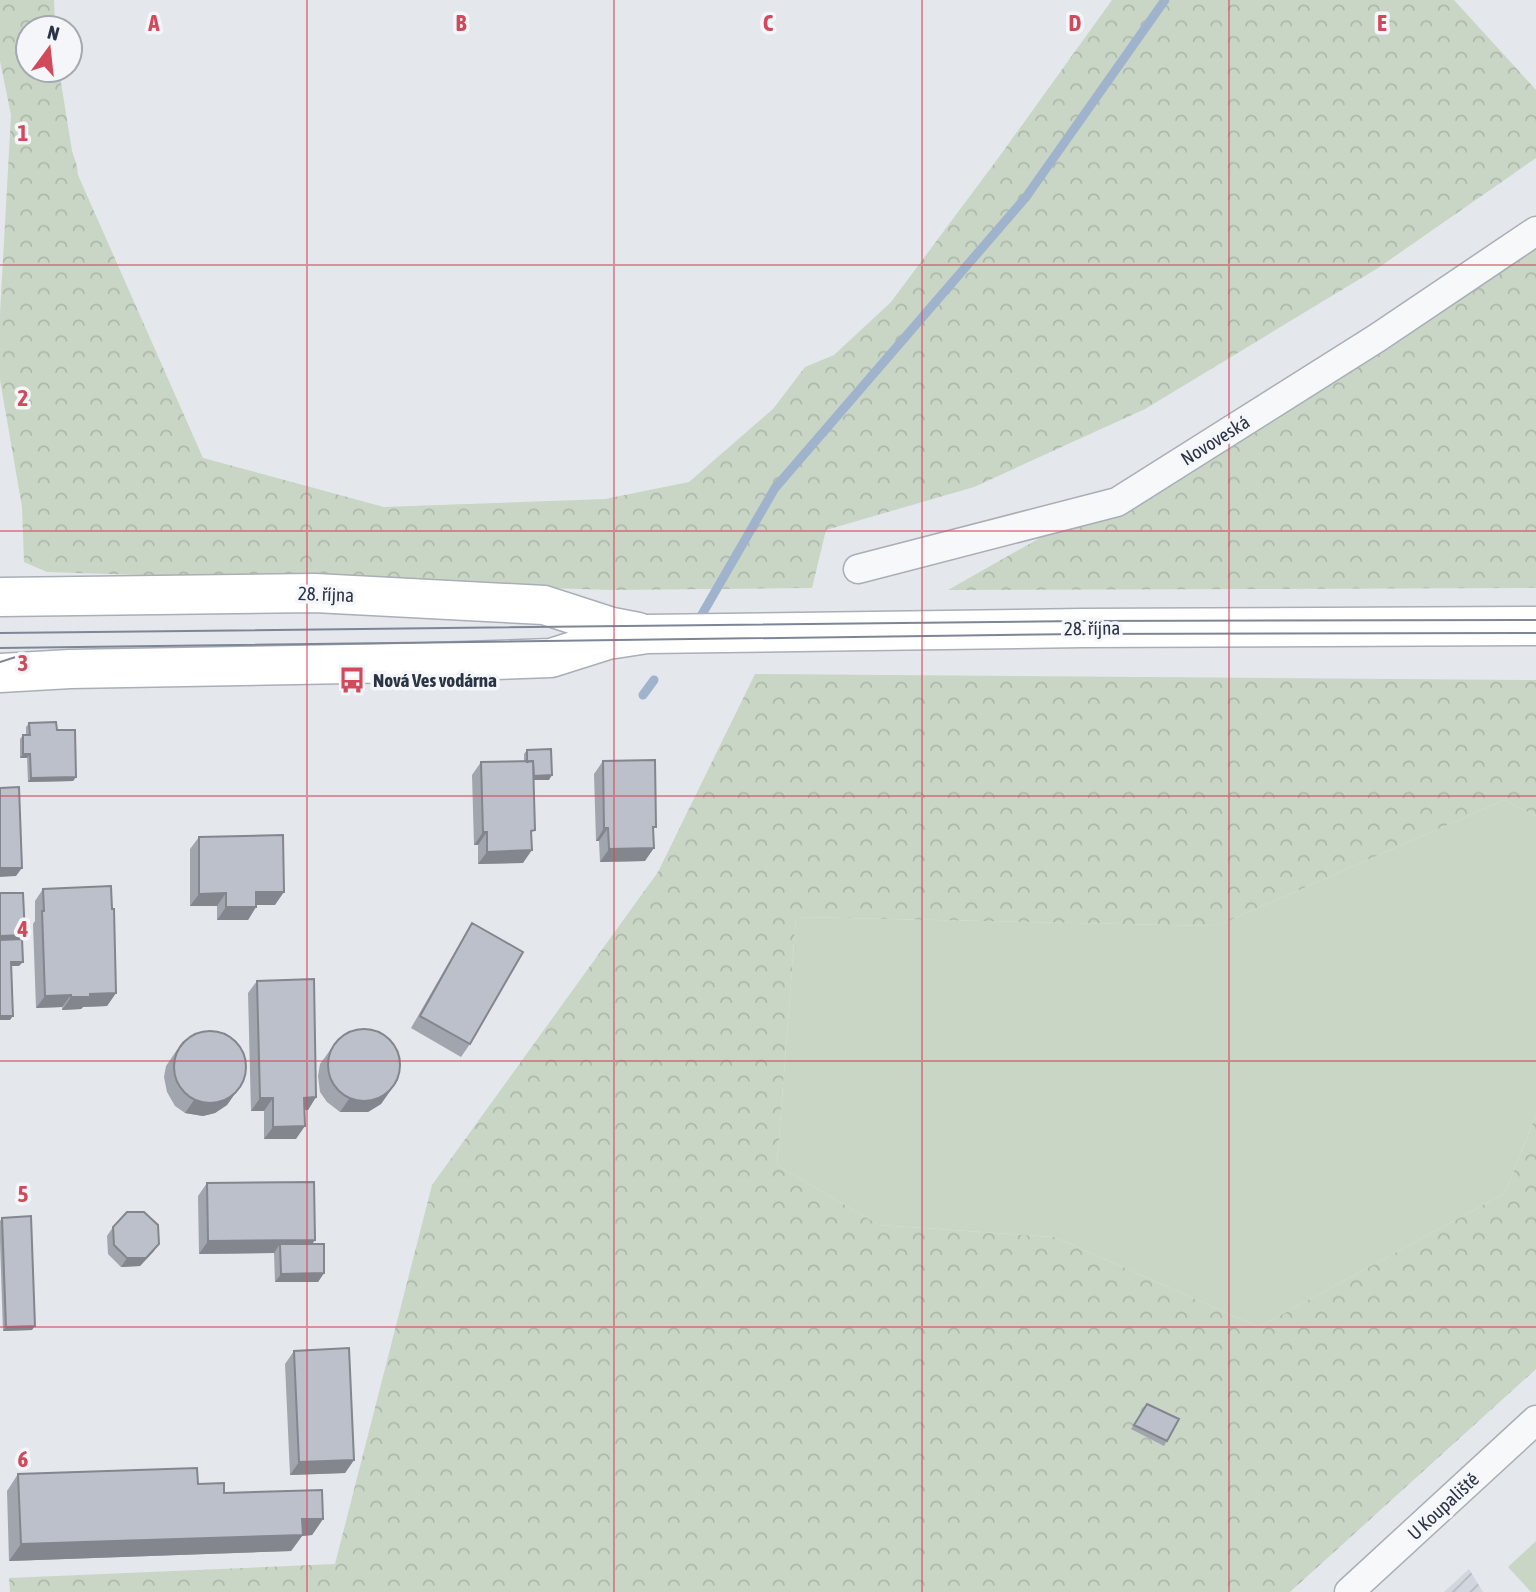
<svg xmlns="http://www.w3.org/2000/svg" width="1536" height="1592" font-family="'Asap Condensed',sans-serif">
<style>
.industrial{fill:url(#industrial-furrows)}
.grass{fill:#c9d6c5}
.forest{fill:url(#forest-crowns)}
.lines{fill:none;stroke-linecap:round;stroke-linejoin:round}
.stream{stroke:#9fb4cc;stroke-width:9}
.street-casing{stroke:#a9aeb7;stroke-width:31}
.secondary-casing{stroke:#a9aeb7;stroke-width:41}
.street{stroke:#f7f8fa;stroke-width:28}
.secondary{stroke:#fff;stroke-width:38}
.tram{stroke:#7d8696;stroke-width:2}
.wall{fill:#a1a5ae}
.shaded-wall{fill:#83868d}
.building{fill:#bbc0ca;stroke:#83868d;stroke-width:2}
.grid{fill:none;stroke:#d1495b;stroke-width:2;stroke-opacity:0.55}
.labels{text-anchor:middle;stroke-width:7;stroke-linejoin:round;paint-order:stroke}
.street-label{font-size:19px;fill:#2b3445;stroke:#f4f6f9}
.poi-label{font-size:19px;font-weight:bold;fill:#2b3445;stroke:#f4f6f9;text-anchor:start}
.grid-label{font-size:23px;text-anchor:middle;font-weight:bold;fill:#d1495b;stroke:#f4f6f9;stroke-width:7;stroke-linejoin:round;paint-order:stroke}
</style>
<defs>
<pattern id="industrial-furrows" width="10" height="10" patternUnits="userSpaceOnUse" patternTransform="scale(1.75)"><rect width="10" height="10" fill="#d2d6de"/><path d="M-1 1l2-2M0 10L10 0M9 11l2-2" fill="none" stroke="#b4b8c0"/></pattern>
<pattern id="forest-crowns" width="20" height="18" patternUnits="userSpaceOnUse" patternTransform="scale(1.75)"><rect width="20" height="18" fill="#c9d6c5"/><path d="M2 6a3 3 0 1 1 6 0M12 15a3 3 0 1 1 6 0" fill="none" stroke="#adb8ab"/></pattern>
</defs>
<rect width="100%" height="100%" fill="#e4e7ec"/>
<!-- industrial -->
<path class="industrial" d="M1469 1569 1483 1592H1444Z"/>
<!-- grass -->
<path class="grass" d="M1504 800 1536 816V1115L1505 1193 1259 1327 1054 1237 879 1225 777 1165 796 917 1217 926Z
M1536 1541V1592H1531L1508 1567Z"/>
<!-- forest -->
<path class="forest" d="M0 0H54L55 28H28V70H59L72 151 77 166 78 175 203 458 384 507 605 499 689 482 773 409 805 367 834 355 891 302 999 157 1112 0H1454L1536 90V158L1378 268 1145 409 974 487 826 530 812 588 611 590 47 572 24 562 22 507 0 380V314L11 115 0 61Z
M1536 236V588L948 590 1386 342Z
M755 674 1536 680V816L1504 800 1217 926 796 917 777 1165 879 1225 1054 1237 1259 1327 1505 1193 1536 1115V1369L1290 1592H10L9 1578 335 1564 432 1185 658 872Z"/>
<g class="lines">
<!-- stream -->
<path class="stream" d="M697 623 775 488 1026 197 1165 0
M643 695 654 680"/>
<!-- street casing -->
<g class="street-casing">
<path id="street" d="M858 569 1117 502 1377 338 1536 231
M1349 1592 1536 1420"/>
</g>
<!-- secondary casing -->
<g class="secondary-casing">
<path id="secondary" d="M0 597 315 593 544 605 612 627 638 632
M0 673 70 669 404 663 551 658 608 640 647 634 1083 628 1536 626"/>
</g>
<!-- street -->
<use href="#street" class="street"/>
<!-- secondary -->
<use href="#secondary" class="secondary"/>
<!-- tram -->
<path class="tram" d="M0 633 1081 621 1536 620
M0 648 1082 634 1536 633
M0 662 25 654"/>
</g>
<!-- wall -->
<path class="wall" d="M29 723 57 730 76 777 73 781 28 782 27 758H20V739L23 735H26V727Z
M527 750 549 780H534L531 835 523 863 478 864V845H474L472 775 481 762H524V754Z
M603 761 653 832 645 861 600 862 599 841H596L594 774Z
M199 837 275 905H256V907L248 920H217V906H190V849Z
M43 889 116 993 107 1006 83 1007 81 1009 62 1010V1007L36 1008 33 924 35 921V901Z
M472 923 470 1044 461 1057 411 1028 464 936Z
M257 981 316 1097 308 1110H304L296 1139H264V1111H251L248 993Z
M339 1038 398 1080 381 1104 368 1112H340L327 1102 320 1092 318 1076 320 1064Z
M183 1041 243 1082 227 1105 215 1113 203 1116 185 1113 175 1106 167 1092 164 1077 166 1066Z
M207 1183 315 1240 312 1244 324 1273 318 1282H275L274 1253 199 1254 198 1196Z
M2 1218 32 1330 3 1331 0 1242V1221Z
M113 1227 159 1244 153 1252 140 1266 121 1267 108 1254 107 1236Z
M294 1351 354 1460 345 1473 290 1475 285 1364Z
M1147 1404 1167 1441 1164 1446 1131 1429Z
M18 1474 198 1484 224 1493 323 1519 312 1535 302 1536 291 1551 9 1561 7 1491Z"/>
<!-- shaded-wall -->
<path class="shaded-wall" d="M23 754H30L27 758H20Z
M552 775 549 780H524L527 776Z
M76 777 73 781 28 782 31 778Z
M604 828H608L599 841H596Z
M483 832H487L478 845H474Z
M654 848 645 861 600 862 609 849Z
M532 850 523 863 478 864 487 852Z
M0 868H22L16 876 0 877Z
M256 892H284L275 905H247Z
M226 893 217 906H190L199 894Z
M226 907H256L248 920H217Z
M25 935 19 944 0 945V936Z
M11 962H23L19 966H8Z
M116 993 107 1006 83 1007 81 1009 62 1010 71 997 90 994Z
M71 995 62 1007 36 1008 45 996Z
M0 1016H13L10 1020H0Z
M243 1082 227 1105 215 1113 203 1116 185 1113 194 1100Z
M390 1091 381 1104 368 1112H340L349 1099Z
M316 1097 308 1110H295L304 1098Z
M260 1098H273L264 1111H251Z
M305 1126 296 1139H264L273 1127Z
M315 1240 306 1253 280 1244 274 1253 199 1254 208 1241Z
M159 1244 153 1252 140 1266 121 1267 127 1258Z
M324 1273 318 1282H275L281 1274Z
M35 1326 32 1330 3 1331 6 1327Z
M354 1460 345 1473 290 1475 299 1462Z
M302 1519H323L312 1535 302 1536 291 1551 9 1561 21 1544Z"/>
<!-- building -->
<path class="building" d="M56 722 57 730H75L76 777 31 778 30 754H23V735H30L29 723Z
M551 749 552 775 534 776 533 761 527 762V750Z
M655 760 656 827H653L654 848 609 849 608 828H604L603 761Z
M533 761 535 830 531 831 532 850 487 852V832H483L481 762Z
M19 787 22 868H0V788Z
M283 835 284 892H256V907H226V893L199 894V837Z
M111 886 112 909H114L116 993 90 994V997H71V995L45 996 42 911H44L43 889Z
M0 893H23L25 935 0 936Z
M472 923 523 952 470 1044 420 1016Z
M22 939 23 962H11L13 1016H0V940Z
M314 979 316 1097 304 1098 305 1126 273 1127V1098H260L257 981Z
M328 1065a36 36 0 1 1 72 0a36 36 0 1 1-72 0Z
M174 1067a36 36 0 1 1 72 0a36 36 0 1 1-72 0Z
M314 1182 315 1240 208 1241 207 1183Z
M127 1212H144L158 1225 159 1244 146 1258H127L114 1245 113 1227Z
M31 1216 35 1326 6 1327 2 1218Z
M280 1244H324V1273L281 1274Z
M349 1348 354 1460 299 1462 294 1351Z
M1147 1404 1179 1419 1167 1441 1134 1425Z
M197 1468 198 1484 224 1483V1493L322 1490 323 1519H302L303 1535 21 1544 18 1474Z"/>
<!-- grid -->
<path class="grid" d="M307 0V1592M614 0V1592M922 0V1592M1229 0V1592M0 265H1536M0 531H1536M0 796H1536M0 1061H1536M0 1327H1536"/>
<!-- icons -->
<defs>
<g id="bus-bare" transform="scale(2.1)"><path d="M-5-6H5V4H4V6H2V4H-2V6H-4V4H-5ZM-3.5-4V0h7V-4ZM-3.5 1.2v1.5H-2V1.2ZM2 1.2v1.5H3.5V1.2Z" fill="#d1495b" stroke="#f4f6f9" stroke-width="2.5" paint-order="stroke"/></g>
</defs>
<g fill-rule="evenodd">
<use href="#bus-bare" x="352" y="680"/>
</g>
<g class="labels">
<!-- street labels -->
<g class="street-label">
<text transform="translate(1215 440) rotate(-32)" y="7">Novoveská</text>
<text transform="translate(326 594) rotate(2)" y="7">28. října</text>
<text transform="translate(1092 628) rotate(-1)" y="7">28. října</text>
<text transform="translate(1443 1506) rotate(-43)" y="7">U Koupaliště</text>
</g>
<!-- poi labels -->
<g class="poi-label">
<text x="373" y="687">Nová Ves vodárna</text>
</g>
</g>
<g class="grid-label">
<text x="154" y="31">A</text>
<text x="461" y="31">B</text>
<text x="768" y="31">C</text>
<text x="1075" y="31">D</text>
<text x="1382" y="31">E</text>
<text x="23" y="141">1</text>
<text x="23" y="406">2</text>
<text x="23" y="671">3</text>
<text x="23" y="937">4</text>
<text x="23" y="1202">5</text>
<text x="23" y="1467">6</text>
</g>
<!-- north arrow -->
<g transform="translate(49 49) rotate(15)"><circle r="33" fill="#f4f6f9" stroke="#a4a8b1" stroke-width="2"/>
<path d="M0-5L12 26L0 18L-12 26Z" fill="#d1495b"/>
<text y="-10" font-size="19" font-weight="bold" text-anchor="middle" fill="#2b3445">N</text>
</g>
</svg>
